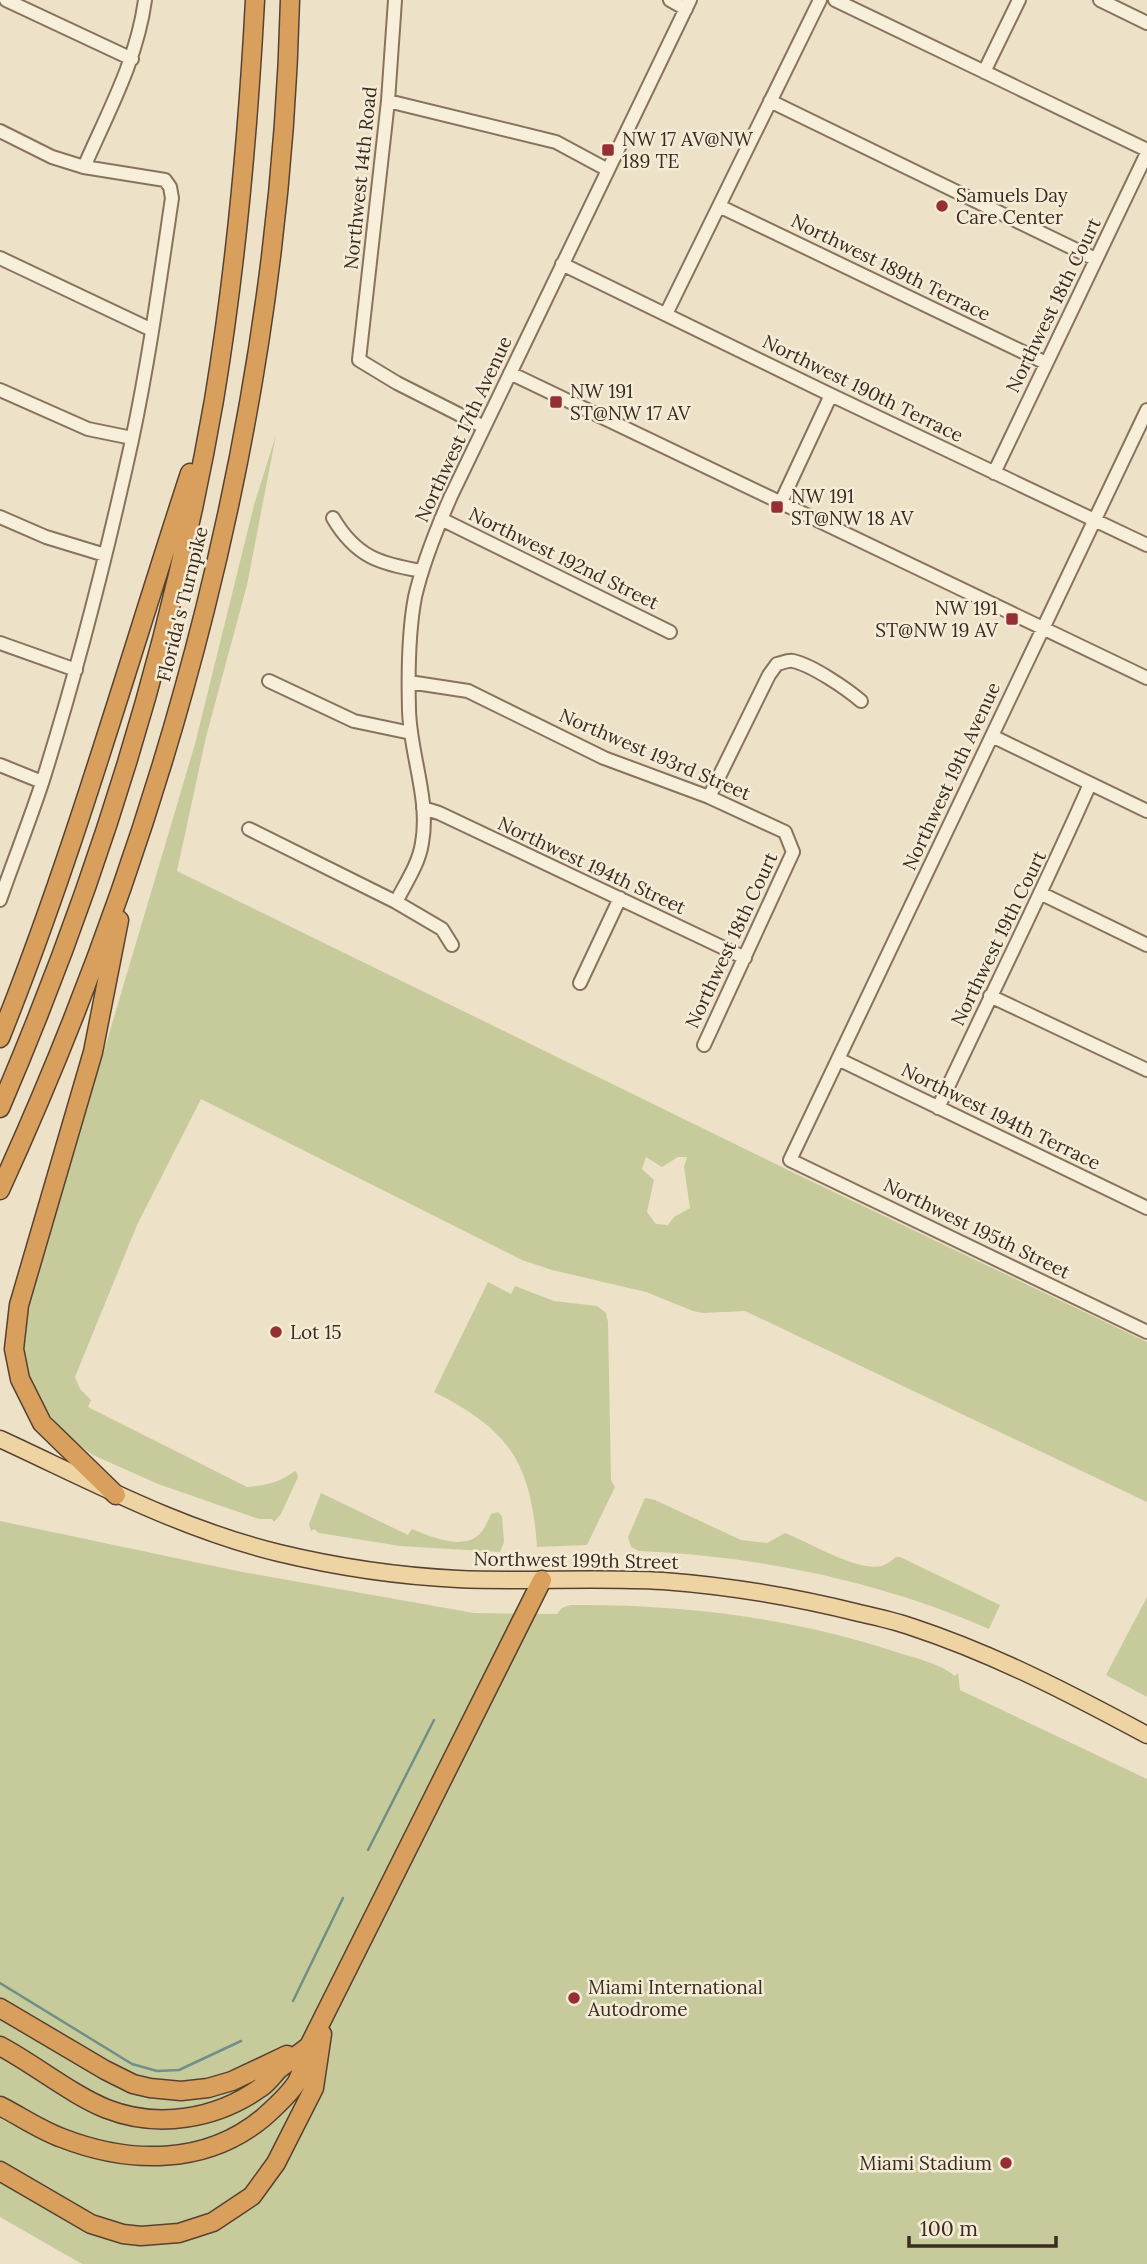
<svg xmlns="http://www.w3.org/2000/svg" width="1147" height="2264" font-family="Lora,serif">
<style>
.green{fill:#c7cb9c;fill-rule:evenodd}
.lines{fill:none;stroke-linecap:round;stroke-linejoin:round}
.stream{stroke:#6f9087;stroke-width:2.5}
.minor-casing{stroke:#89735d;stroke-width:16}
.major-casing{stroke:#574231;stroke-width:19}
.highway-casing{stroke:#574231;stroke-width:21}
.minor{stroke:#f8efdb;stroke-width:12}
.major{stroke:#eed4a2;stroke-width:16}
.highway{stroke:#d99f5c;stroke-width:18}
.poi-dot{fill:#962f33;stroke:#f5ecd7;stroke-width:2.5}
.labels{text-anchor:middle;stroke-width:5;stroke-linejoin:round;paint-order:stroke}
.poi-label{font-size:19px;fill:#3a2c20;stroke:#f5ecd7;text-anchor:start}
.street-label{font-size:19px;fill:#3a2c20;stroke:#f5ecd7}
</style>
<rect width="100%" height="100%" fill="#ede1c8"/>
<!-- green -->
<path class="green" d="M276 435 247 585 206 737 177 871 790 1171 1147 1342V1502L745 1311 703 1313 693 1311 646 1292 552 1270 522 1260 201 1099 137 1225 75 1377 80 1389 91 1400 88 1407 247 1487C267 1485 279 1483 295 1471L297 1473 298 1477 281 1514 274 1522 272 1519H259L158 1484 93 1455 71 1439 50 1415 45 1417 33 1395 22 1355 24 1321 195 744 254 505ZM646 1157 662 1167 678 1157H687L684 1167 690 1208 674 1217 668 1225 656 1224 647 1212 654 1180 642 1169Z
M488 1282 511 1294 515 1286 554 1301 597 1306 606 1313 608 1322 611 1480 615 1487 587 1545 537 1547C531 1462 509 1430 434 1392Z
M321 1493 408 1535 412 1529C428 1536 459 1549 476 1537 484 1532 487 1522 491 1514L498 1512 502 1516 504 1542 500 1552 400 1546 319 1533 314 1529 311 1531 309 1524Z
M645 1498 655 1500 741 1540 767 1543 785 1533C809 1542 857 1572 882 1566 887 1564 892 1560 896 1557H900L1000 1605 989 1629C881 1581 757 1556 639 1551L631 1547 628 1537Z
M0 1521 242 1572 474 1613 557 1614 562 1608 570 1605C680 1604 790 1617 896 1652 915 1658 939 1663 955 1676L958 1673 960 1690 1147 1779V2264H82L0 2217Z
M1147 1597V1697L1106 1675Z"/>
<g class="lines">
<!-- stream -->
<path class="stream" d="M368 1850 434 1720
M0 1983 132 2064 157 2071 179 2070 241 2041
M293 2001 343 1898"/>
<!-- minor casing -->
<g class="minor-casing">
<path id="minor" d="M6 0 132 59
M395 0 388 101 359 360 397 383 484 427
M670 0 686 9
M835 0 1147 150
M1100 0 1147 23
M984 72 1019 0
M388 101 556 142 608 170
M770 101 1095 259
M0 131 52 157 84 167 165 180 170 187 172 198C160 279 149 360 132 440 107 554 78 668 43 780 30 820 14 860 0 900
M84 167C108 112 137 60 145 0
M719 206 1046 363
M0 258 152 330
M562 264 831 395 1147 545
M666 314 820 0
M510 373 1147 678
M0 390 88 429 132 438
M1147 410 790 1160 1147 1332
M994 473 1147 153
M781 502 831 395
M0 517 46 537 105 555
M333 518C356 557 380 564 422 571
M441 519 670 632
M0 643 76 670
M269 681 354 721 411 733
M409 682 468 691 604 758 709 797 785 832 793 852 704 1045
M992 736 1147 811
M0 765 42 782
M709 797 769 675 777 664C782 663 788 660 793 661 812 665 847 689 861 701
M423 808 439 813 745 958
M249 829 396 902 442 929 452 945
M1042 894 1147 945
M396 902C405 884 419 864 422 843 430 799 410 754 409 710 408 673 408 634 415 597 423 562 437 528 451 496L690 0
M580 983 620 898
M990 996 1147 1070
M838 1059 1147 1208
M938 1108C989 999 1042 893 1090 784"/>
</g>
<!-- major casing -->
<g class="major-casing">
<path id="major" d="M0 1439C91 1481 180 1529 279 1553 337 1567 398 1576 458 1579 526 1582 594 1577 663 1581 729 1586 795 1597 859 1613 877 1617 895 1621 912 1627 994 1654 1071 1694 1147 1735"/>
</g>
<!-- highway casing -->
<g class="highway-casing">
<path id="highway" d="M0 1038C74 854 128 662 190 473
M0 1108C97 882 172 642 214 400 236 268 248 134 255 0
M0 1190C170 818 280 410 290 0
M116 1495 42 1423 20 1379 14 1349 19 1305 93 1052 119 920
M0 2008 105 2070 133 2084 150 2088 181 2091 208 2088 232 2081 287 2055
M0 2046C34 2064 72 2095 107 2109 158 2129 216 2119 260 2088 268 2083 273 2075 279 2069 289 2061 299 2054 309 2046
M0 2106C20 2116 40 2130 62 2138 129 2164 206 2166 264 2117 275 2107 289 2095 297 2082 303 2071 305 2057 309 2046L542 1580
M0 2171 91 2224 123 2234 141 2236 179 2233 213 2222 252 2196 276 2163 314 2088 322 2034"/>
</g>
<!-- minor -->
<use href="#minor" class="minor"/>
<!-- major -->
<use href="#major" class="major"/>
<!-- highway -->
<use href="#highway" class="highway"/>
</g>
<!-- markers -->
<g class="poi-dot">
<rect x="601" y="143" width="14" height="14" rx="3.5"/>
<circle cx="942" cy="206" r="7"/>
<rect x="549" y="395" width="14" height="14" rx="3.5"/>
<rect x="770" y="500" width="14" height="14" rx="3.5"/>
<rect x="1005" y="612" width="14" height="14" rx="3.5"/>
<circle cx="276" cy="1332" r="7"/>
<circle cx="574" cy="1998" r="7"/>
<circle cx="1006" cy="2163" r="7"/>
</g>
<g class="labels">
<!-- poi labels -->
<g class="poi-label">
<text x="622" y="146">NW 17 AV@NW<tspan x="622" dy="22">189 TE</tspan></text>
<text x="956" y="202">Samuels Day<tspan x="956" dy="22">Care Center</tspan></text>
<text x="570" y="398">NW 191<tspan x="570" dy="22">ST@NW 17 AV</tspan></text>
<text x="791" y="503">NW 191<tspan x="791" dy="22">ST@NW 18 AV</tspan></text>
<text x="998" y="615" text-anchor="end">NW 191<tspan x="998" dy="22">ST@NW 19 AV</tspan></text>
<text x="290" y="1339">Lot 15</text>
<text x="588" y="1994">Miami International<tspan x="588" dy="22">Autodrome</tspan></text>
<text x="992" y="2170" text-anchor="end">Miami Stadium</text>
</g>
<!-- street labels -->
<g class="street-label">
<text transform="translate(360 178) rotate(-84)" y="7">Northwest 14th Road</text>
<text transform="translate(891 267) rotate(26)" y="7">Northwest 189th Terrace</text>
<text transform="translate(1053 305) rotate(-64)" y="7">Northwest 18th Court</text>
<text transform="translate(863 388) rotate(26)" y="7">Northwest 190th Terrace</text>
<text transform="translate(463 429) rotate(-65)" y="7">Northwest 17th Avenue</text>
<text transform="translate(564 558) rotate(26)" y="7">Northwest 192nd Street</text>
<text transform="translate(182 604) rotate(-76)" y="7">Florida's Turnpike</text>
<text transform="translate(655 754) rotate(23)" y="7">Northwest 193rd Street</text>
<text transform="translate(951 776) rotate(-65)" y="7">Northwest 19th Avenue</text>
<text transform="translate(592 865) rotate(25)" y="7">Northwest 194th Street</text>
<text transform="translate(998 938) rotate(-64)" y="7">Northwest 19th Court</text>
<text transform="translate(731 940) rotate(-65)" y="7">Northwest 18th Court</text>
<text transform="translate(1001 1116) rotate(26)" y="7">Northwest 194th Terrace</text>
<text transform="translate(977 1228) rotate(26)" y="7">Northwest 195th Street</text>
<text transform="translate(576 1560) rotate(1)" y="7">Northwest 199th Street</text>
</g>
</g>
<!-- scale -->
<path d="M909 2236v10h147v-10" fill="none" stroke="#3a2c20" stroke-width="3.5"/>
<text x="920" y="2236" font-size="21" fill="#3a2c20" stroke="#f5ecd7" stroke-width="5" paint-order="stroke">100 m</text>
</svg>
